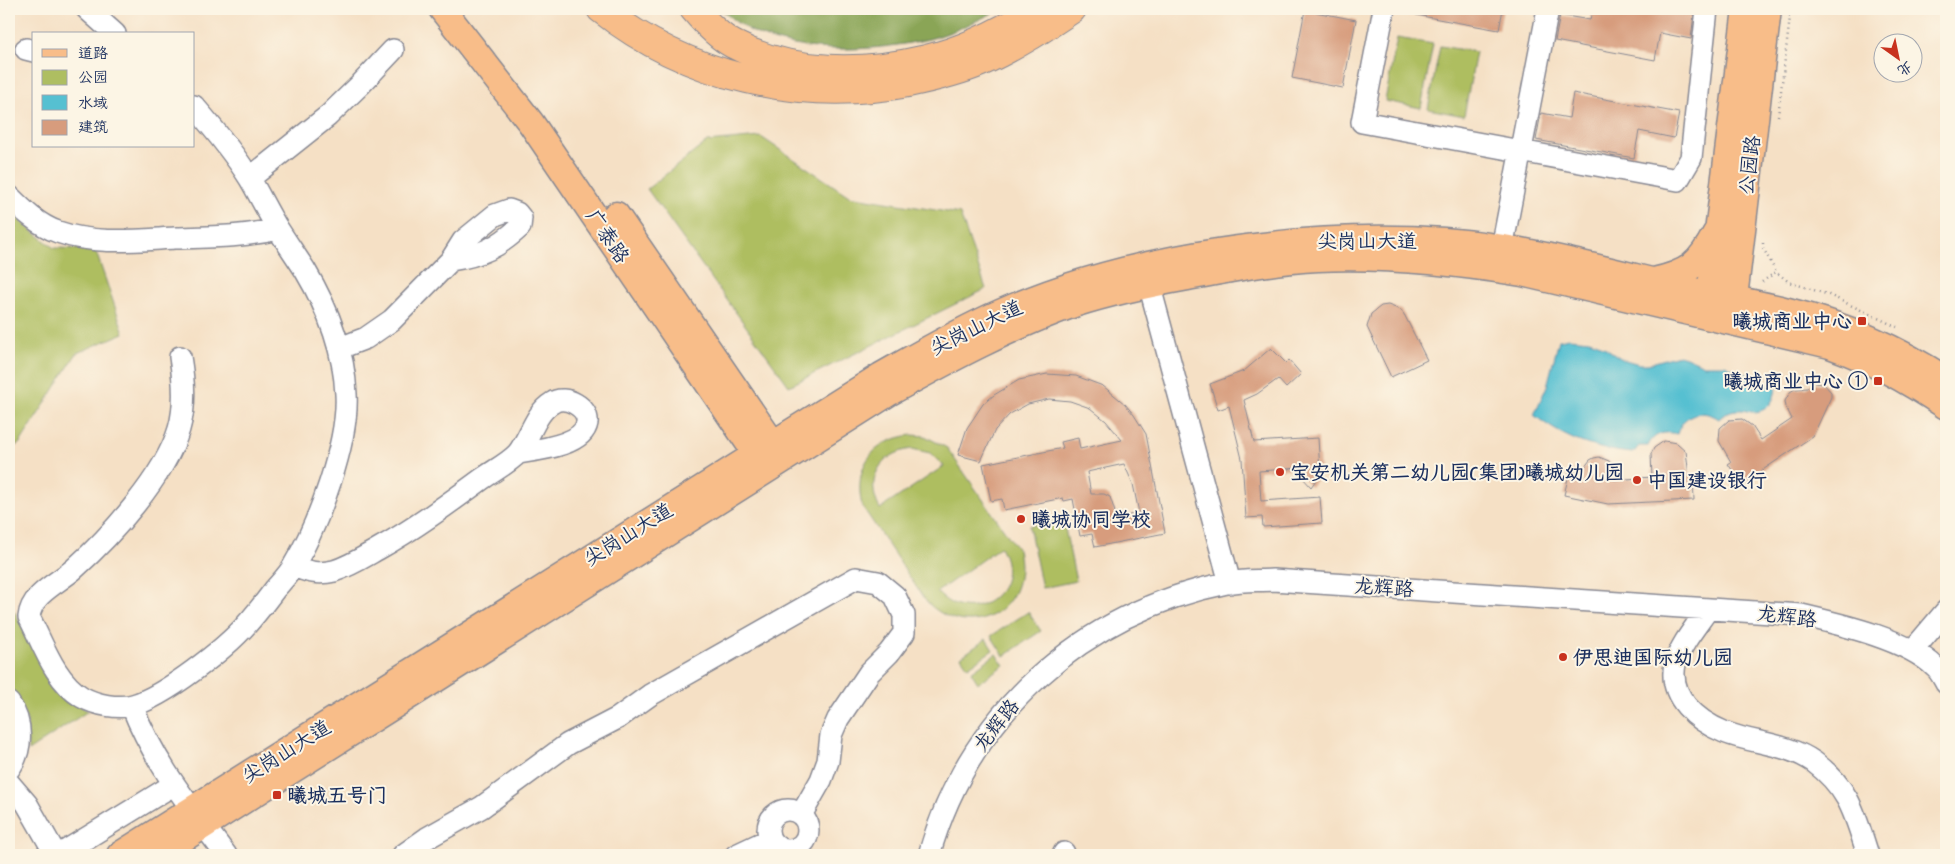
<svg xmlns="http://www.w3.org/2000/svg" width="1955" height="864" font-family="'Indie Flower','LXGW WenKai TC',sans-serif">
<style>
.green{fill:#aebe61;stroke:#647660;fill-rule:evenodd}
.forest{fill:#8aa557;stroke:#526a5a}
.water{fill:#56c0d1;stroke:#387898}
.building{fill:#d79c7d;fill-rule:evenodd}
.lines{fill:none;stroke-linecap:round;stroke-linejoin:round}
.minor-casing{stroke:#888892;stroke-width:24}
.major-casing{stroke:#888892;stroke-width:29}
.highway-casing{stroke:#888892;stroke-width:30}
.path{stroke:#888892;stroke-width:2.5;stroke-dasharray:1 4;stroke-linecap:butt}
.minor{stroke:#fff;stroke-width:21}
.major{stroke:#f8bd89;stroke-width:26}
.highway{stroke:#f8bd89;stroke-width:28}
.poi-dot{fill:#c8321e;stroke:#fcf5e5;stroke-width:2}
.labels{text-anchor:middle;stroke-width:4;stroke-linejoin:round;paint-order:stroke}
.street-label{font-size:20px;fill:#1b2f5e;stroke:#fcf5e5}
.poi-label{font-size:20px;font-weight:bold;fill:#1b2f5e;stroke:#fcf5e5;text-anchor:start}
</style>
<rect width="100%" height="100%" fill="#fcf5e5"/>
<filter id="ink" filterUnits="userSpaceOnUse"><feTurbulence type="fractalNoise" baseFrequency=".02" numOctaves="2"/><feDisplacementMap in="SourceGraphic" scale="10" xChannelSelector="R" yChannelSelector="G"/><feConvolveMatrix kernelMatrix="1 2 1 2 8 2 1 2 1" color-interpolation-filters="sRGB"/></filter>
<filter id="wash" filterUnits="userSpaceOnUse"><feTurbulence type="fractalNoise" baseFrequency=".0096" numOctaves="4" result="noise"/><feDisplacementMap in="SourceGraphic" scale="20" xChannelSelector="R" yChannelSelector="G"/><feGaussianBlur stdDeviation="1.12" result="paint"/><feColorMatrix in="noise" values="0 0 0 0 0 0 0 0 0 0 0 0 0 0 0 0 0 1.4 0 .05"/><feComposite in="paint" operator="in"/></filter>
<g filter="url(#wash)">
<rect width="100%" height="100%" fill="#f5e0c5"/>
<!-- green -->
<path class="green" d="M1397 38 1433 44 1421 108 1385 101Z
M1440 46 1476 52 1464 116 1428 109Z
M761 137 849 196 960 214 986 289 789 386 647 189 707 142Z
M9 212 54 248 95 249 124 333 77 353 20 443 9 450Z
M912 435 925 436 947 448 1018 550C1032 611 968 646 925 600L862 506C853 467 872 440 912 435ZM912 449 930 453 944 466 880 509C864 480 880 453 912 449ZM1000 547C1026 591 970 630 937 592Z
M1063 519 1076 581 1042 588 1029 526Z
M9 604 15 613 59 693 88 711 28 751 27 721 9 683Z
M1028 612 1041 631 1004 656 991 636Z
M986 639 993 650 968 667 961 657Z
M996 654 1004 665 978 683 971 672Z"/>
<!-- forest -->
<path class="forest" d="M720 9H1001C976 21 948 36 920 41 869 52 786 56 741 25 734 21 727 14 720 9Z"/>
<!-- water -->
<path class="water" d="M1569 338 1589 340 1598 343 1622 359 1639 364H1648L1679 355 1686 357 1704 365H1725L1776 387C1775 400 1768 412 1753 412 1748 412 1743 409 1737 410 1730 410 1724 414 1719 419 1701 407 1683 414 1677 434 1665 431 1654 433 1648 446H1639L1633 453C1595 450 1564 439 1534 415L1547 386 1559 340Z"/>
<g id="blocks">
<!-- building -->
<path class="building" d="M1416 9H1503L1499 30 1416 15Z
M1592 9H1666L1694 14 1691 39 1660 33 1655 60 1555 41 1560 15 1590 20Z
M1305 10 1356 20 1343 88 1292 78Z
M1573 93 1679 113 1674 138 1639 131 1634 158 1536 140 1541 113 1569 118Z
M1388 305 1401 310 1405 316 1427 360 1391 377 1367 327 1371 314 1381 306Z
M1271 348 1286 363 1289 360 1301 374 1286 388 1278 379 1257 394 1244 400 1254 442 1318 438 1320 472 1319 476 1311 487 1302 477 1300 468 1259 471 1261 501 1320 497 1322 523 1263 527 1262 517 1246 518 1242 459 1229 406 1218 410 1210 384 1244 371Z
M1047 374 1076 376 1103 386 1125 404 1134 415 1146 434 1165 533 1095 547 1092 534 1080 536 1073 499 1064 501 1063 498 1004 510 1002 499 991 501 983 464 1063 448 1061 442 1078 438 1080 449 1122 440 1106 421 1090 408 1070 401 1049 399 1028 404 1010 414 995 430 981 461 958 455 967 428 983 404 994 395 1019 380ZM1124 464 1133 484 1139 513 1117 518 1110 497 1104 494H1091L1087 472Z
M1813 383 1824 384 1831 392V397L1813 436 1742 484 1728 464 1731 462 1719 441 1720 428 1729 420 1742 419 1752 426 1761 440 1792 419 1786 407 1785 401 1790 392 1795 389 1807 388Z
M1664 441 1677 443 1686 451 1689 476 1693 475 1694 500 1608 504 1564 495 1570 470 1581 472 1590 460 1594 458 1599 457 1609 461 1612 466 1614 480 1652 477 1651 454 1654 448Z"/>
</g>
</g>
<g filter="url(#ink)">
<use href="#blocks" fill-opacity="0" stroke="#888892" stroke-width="1"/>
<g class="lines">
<!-- minor casing -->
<g class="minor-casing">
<path id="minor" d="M87 9 115 34
M1384 9 1362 122 1678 180 1691 158 1707 9
M26 49 34 51
M250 178 328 116 360 85 393 50
M9 196C23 210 38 225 58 232 95 245 137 240 175 238 210 237 244 237 278 229
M1502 248 1548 9
M1145 269 1230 583
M340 348 366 338 392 320 451 260 463 241 495 215 509 210 517 213 521 218 520 227C497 248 482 255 451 260
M180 357C184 381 186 405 179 429 165 476 111 536 74 569 58 583 31 594 29 617 43 644 55 681 82 697 96 705 118 709 133 705 164 697 226 648 247 624 257 613 266 601 275 589 281 582 289 574 294 565 318 525 349 441 346 394 344 351 327 307 305 270 296 256 287 243 278 229 268 213 260 196 250 179 234 153 214 129 194 106
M294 566C308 572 318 575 334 571 350 566 364 557 378 549 414 529 448 504 482 479 493 471 509 463 518 453 530 438 535 413 552 403 565 394 589 407 587 423 583 446 536 450 518 453
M1708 609C1697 625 1680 645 1675 664 1668 697 1697 721 1724 732 1754 744 1787 743 1814 762 1850 789 1855 815 1868 855
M1913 650 1946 611
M9 703C23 722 23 750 9 769
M132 706C155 764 189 805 226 855
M9 783 27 804 56 855
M768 830a20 20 0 1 1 40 0a20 20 0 1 1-40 0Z
M59 855 173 785
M403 855 427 838 482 807 568 744 618 718 650 695 856 578 878 582 895 596 904 615V633L889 653 869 673 838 719 831 735 828 761 821 780 801 815
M736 855 770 839
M929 855C969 713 1083 612 1227 583 1242 580 1258 581 1273 580L1801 615C1839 624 1907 639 1935 667 1940 671 1943 678 1946 683
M1063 855 1064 853"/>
</g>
<!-- major casing -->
<g class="major-casing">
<path id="major" d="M442 9 531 123 766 468
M616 215 782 457
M1654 281C1689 273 1699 265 1716 233
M1708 311 1746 9
M1732 315 1768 9
M120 855 881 376C920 354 959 331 1000 313 1064 284 1130 267 1198 255 1300 238 1402 232 1504 248 1565 258 1625 275 1684 289 1719 297 1754 302 1788 311 1845 325 1897 348 1946 380
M157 855 890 392C950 359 1009 327 1074 304 1111 292 1149 284 1188 277 1230 269 1275 260 1318 258 1386 255 1454 262 1522 273L1830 345C1872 360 1909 381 1946 406"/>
</g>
<!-- highway casing -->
<g class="highway-casing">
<path id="highway" d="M601 9C687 77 801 103 908 83 932 78 958 72 981 62 1013 48 1042 29 1072 9
M694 9C705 22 718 36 733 44 792 75 863 74 926 59 965 50 1004 30 1037 9"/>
</g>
<!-- path -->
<path class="path" d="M1778 116 1791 9
M1763 243V248L1776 272
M1762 282 1776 272 1789 282 1829 295 1897 327"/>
<!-- minor -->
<use href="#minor" class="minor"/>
<!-- major -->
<use href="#major" class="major"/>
<!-- highway -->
<use href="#highway" class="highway"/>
</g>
</g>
<!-- markers -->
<g class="poi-dot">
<rect x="1857" y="316" width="10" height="10" rx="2.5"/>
<rect x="1873" y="376" width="10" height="10" rx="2.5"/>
<circle cx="1280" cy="472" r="5"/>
<circle cx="1637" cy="480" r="5"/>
<circle cx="1021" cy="519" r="5"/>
<circle cx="1563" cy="657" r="5"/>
<rect x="272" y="790" width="10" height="10" rx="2.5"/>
</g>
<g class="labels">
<!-- street labels -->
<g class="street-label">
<text transform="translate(1749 165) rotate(-83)" y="7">公园路</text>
<text transform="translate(608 236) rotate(56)" y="7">广泰路</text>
<text x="1367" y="248">尖岗山大道</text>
<text transform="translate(976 327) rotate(-26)" y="7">尖岗山大道</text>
<text transform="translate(628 534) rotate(-32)" y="7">尖岗山大道</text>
<text transform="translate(1384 587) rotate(4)" y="7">龙辉路</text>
<text transform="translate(1787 616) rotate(7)" y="7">龙辉路</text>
<text transform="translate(996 725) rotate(-52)" y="7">龙辉路</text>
<text transform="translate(286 751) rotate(-32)" y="7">尖岗山大道</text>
</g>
<!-- poi labels -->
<g class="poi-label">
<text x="1852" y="328" text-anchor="end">曦城商业中心</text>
<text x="1868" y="388" text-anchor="end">曦城商业中心 ①</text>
<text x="1290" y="479">宝安机关第二幼儿园(集团)曦城幼儿园</text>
<text x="1647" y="487">中国建设银行</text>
<text x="1031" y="526">曦城协同学校</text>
<text x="1573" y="664">伊思迪国际幼儿园</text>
<text x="287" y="802">曦城五号门</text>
</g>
</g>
<!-- margin -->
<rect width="1955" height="864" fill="none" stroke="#fcf5e5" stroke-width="30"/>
<!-- legend -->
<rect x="32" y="32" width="162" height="115" fill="#fcf5e5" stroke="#a2a6af"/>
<rect x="42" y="49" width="25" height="8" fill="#f8bd89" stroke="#a2a6af"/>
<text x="78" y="58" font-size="15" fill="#1b2f5e">道路</text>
<rect x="42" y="70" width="25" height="15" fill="#aebe61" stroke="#a2a6af"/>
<text x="78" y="82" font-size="15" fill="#1b2f5e">公园</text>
<rect x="42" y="95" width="25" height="15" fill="#56c0d1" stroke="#a2a6af"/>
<text x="78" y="108" font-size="15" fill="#1b2f5e">水域</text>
<rect x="42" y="120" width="25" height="15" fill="#d79c7d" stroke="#a2a6af"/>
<text x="78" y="132" font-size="15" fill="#1b2f5e">建筑</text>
<!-- north arrow -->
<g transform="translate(1898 58) rotate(147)"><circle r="24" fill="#fcf5e5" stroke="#a2a6af"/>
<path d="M0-4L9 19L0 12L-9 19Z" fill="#c8321e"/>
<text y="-8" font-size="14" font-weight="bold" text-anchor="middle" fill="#1b2f5e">北</text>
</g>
</svg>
